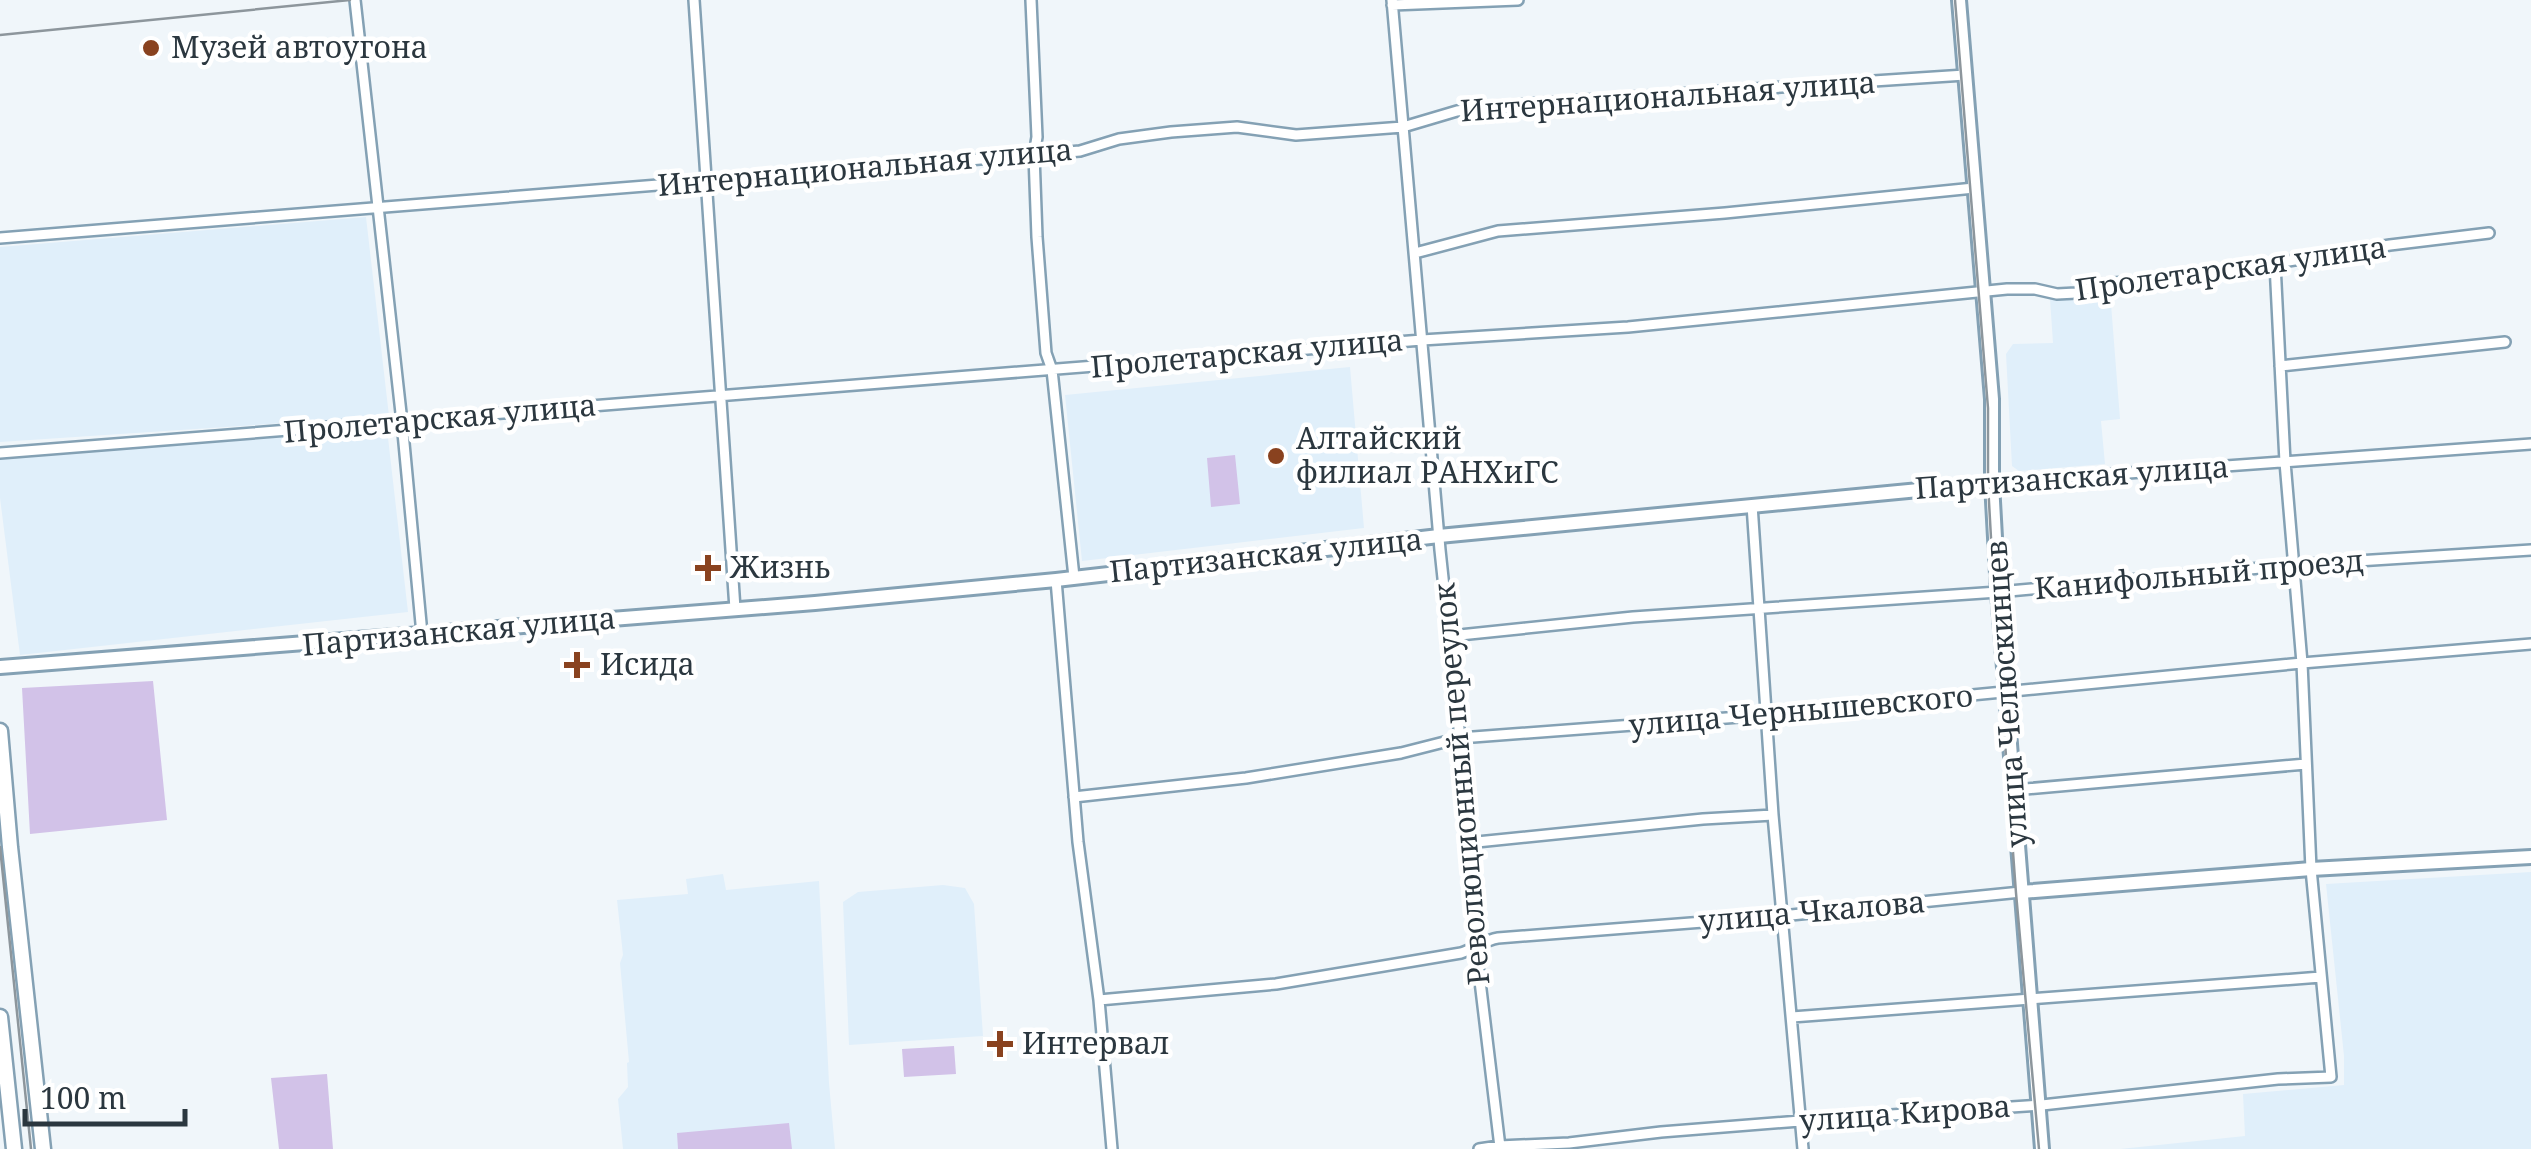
<svg xmlns="http://www.w3.org/2000/svg" width="2531" height="1149" font-family="'Noto Serif',serif">
<style>
.built{fill:#e0effa}
.green{fill:#d2c2e8}
.lines{fill:none;stroke-linecap:round;stroke-linejoin:round}
.street-casing{stroke:#84a1b4;stroke-width:14}
.secondary-casing{stroke:#84a1b4;stroke-width:18}
.primary-casing{stroke:#84a1b4;stroke-width:19}
.street{stroke:#fff;stroke-width:9}
.secondary{stroke:#fff;stroke-width:12}
.primary{stroke:#fff;stroke-width:14}
.tram{stroke:#8d969c;stroke-width:2.5}
.poi-dot{fill:#89421f;stroke:#fff;stroke-width:4}
.labels{text-anchor:middle;stroke-width:9;stroke-linejoin:round;paint-order:stroke}
.poi-label{font-size:30px;fill:#2b373f;stroke:#fff;text-anchor:start}
.street-label{font-size:30px;fill:#2b373f;stroke:#fff}
</style>
<rect width="100%" height="100%" fill="#f0f6fa"/>
<!-- built -->
<path class="built" d="M366 217 389 416 0 442V247Z
M2110 291 2120 419 2101 421 2105 464 2019 471 2012 466 2006 354 2013 344 2053 343 2050 299 2085 298 2094 292Z
M1350 367 1364 528 1082 561 1065 395Z
M387 429 408 612 20 655 0 498V459Z
M2531 872V1149H2120L2245 1136 2243 1094 2344 1085V1056L2326 884Z
M723 874 726 890 819 881 829 1083 835 1149H623L618 1099 628 1087 627 1063 629 1062 620 963 623 955 617 900 688 894 686 879Z
M943 885 965 888 974 904 983 1036 849 1045 843 902 858 892Z"/>
<!-- green -->
<path class="green" d="M1235 455 1240 504 1211 507 1207 458Z
M153 681 167 820 30 834 22 688Z
M954 1046 956 1074 904 1077 902 1049Z
M327 1074 333 1149H279L271 1078Z
M789 1123 792 1149H678L677 1133Z"/>
<g class="lines">
<!-- street casing -->
<g class="street-casing">
<path id="street" d="M355 0 402 422 422 634
M694 0 735 609
M1031 0 1037 137 1034 155 1037 237 1046 353 1052 370 1074 577
M1392 0 1440 550 1460 738 1476 948 1500 1147
M1392 5 1518 0
M0 238 1080 151 1119 139 1171 132 1237 127 1296 135 1403 127 1457 111 1495 106 1965 75
M1415 253 1498 231 1725 213 1974 188
M2280 366 2505 342
M0 453 1422 340 1628 327 2007 289H2035L2057 294 2076 293 2100 284 2180 278 2390 245 2489 233
M1992 483 2531 444
M1752 505 1773 815 1803 1149
M1056 580 1078 842 1099 1000 1112 1149
M1450 636 1633 617 1998 592 2294 565 2531 550
M2014 790 2306 764
M1074 797 1246 778 1401 753 1460 738 1766 715 2302 663 2531 644
M1467 843 1703 819 1773 815
M1099 1000 1276 984 1461 953C1474 949 1485 940 1498 938L1781 916 2021 892
M1792 1017 2321 977
M1479 1149 1499 1146 1569 1143 1661 1132 1800 1121 2042 1105 2278 1079 2331 1077 2311 869 2302 663 2285 462 2275 264"/>
</g>
<!-- secondary casing -->
<g class="secondary-casing">
<path id="secondary" d="M1959 0 1992 399V483L1998 592 2042 1149
M0 667 815 603 1056 580 1439 536 1992 483
M2021 892 2311 869 2531 857"/>
</g>
<!-- primary casing -->
<g class="primary-casing">
<path id="primary" d="M0 731 10 847 43 1149
M0 1017 14 1149"/>
</g>
<!-- street -->
<use href="#street" class="street"/>
<!-- secondary -->
<use href="#secondary" class="secondary"/>
<!-- primary -->
<use href="#primary" class="primary"/>
<!-- tram -->
<path class="tram" d="M1955 0 1988 408V484L1994 592 2016 893 2039 1149
M0 35 350 0
M0 847 31 1149"/>
</g>
<!-- markers -->
<g class="poi-dot">
<circle cx="151" cy="48" r="10"/>
<circle cx="1276" cy="456" r="10"/>
<path d="M703 553h10v10h10v10h-10v10h-10v-10h-10v-10h10z"/>
<path d="M572 650h10v10h10v10h-10v10h-10v-10h-10v-10h10z"/>
<path d="M995 1029h10v10h10v10h-10v10h-10v-10h-10v-10h10z"/>
</g>
<g class="labels">
<!-- poi labels -->
<g class="poi-label">
<text x="171" y="58">Музей автоугона</text>
<text x="1296" y="449">Алтайский<tspan x="1296" dy="34">филиал РАНХиГС</tspan></text>
<text x="730" y="578">Жизнь</text>
<text x="600" y="675">Исида</text>
<text x="1022" y="1054">Интервал</text>
</g>
<!-- street labels -->
<g class="street-label">
<text transform="translate(1668 97) rotate(-4)" y="10">Интернациональная улица</text>
<text transform="translate(865 168) rotate(-5)" y="10">Интернациональная улица</text>
<text transform="translate(2231 269) rotate(-8)" y="10">Пролетарская улица</text>
<text transform="translate(1247 354) rotate(-5)" y="10">Пролетарская улица</text>
<text transform="translate(440 419) rotate(-5)" y="10">Пролетарская улица</text>
<text transform="translate(2072 478) rotate(-4)" y="10">Партизанская улица</text>
<text transform="translate(1266 556) rotate(-6)" y="10">Партизанская улица</text>
<text transform="translate(2199 575) rotate(-5)" y="10">Канифольный проезд</text>
<text transform="translate(459 632) rotate(-5)" y="10">Партизанская улица</text>
<text transform="translate(2007 694) rotate(-94)" y="10">улица Челюскинцев</text>
<text transform="translate(1801 711) rotate(-5)" y="10">улица Чернышевского</text>
<text transform="translate(1462 784) rotate(-95)" y="10">Революционный переулок</text>
<text transform="translate(1812 912) rotate(-5)" y="10">улица Чкалова</text>
<text transform="translate(1905 1114) rotate(-4)" y="10">улица Кирова</text>
</g>
</g>
<!-- scale -->
<path d="M25 1109v15h160v-15" fill="none" stroke="#2b373f" stroke-width="5"/>
<text x="40" y="1109" font-size="30" fill="#2b373f" stroke="#ffffff" stroke-width="8" paint-order="stroke">100 m</text>
</svg>
